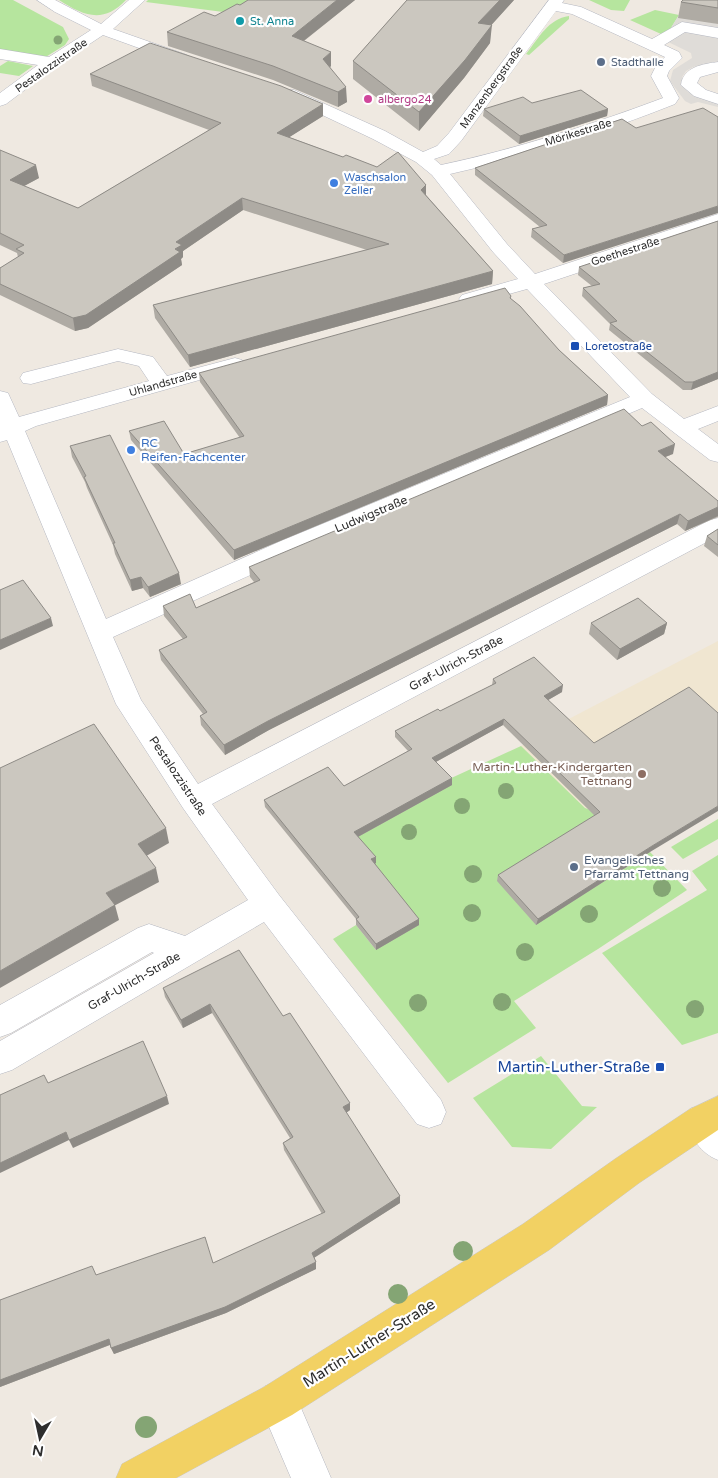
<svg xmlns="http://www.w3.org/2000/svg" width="718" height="1478" font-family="'Varela Round',sans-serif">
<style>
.education{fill:#f0e6d1}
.green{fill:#b6e59e}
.plaza{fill:#dfdcd8}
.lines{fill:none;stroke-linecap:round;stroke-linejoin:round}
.minor-casing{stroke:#b4b7c1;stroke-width:1}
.major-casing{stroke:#c9c9c9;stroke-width:1}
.minor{fill:#fff;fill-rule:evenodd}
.major{fill:#f2d163;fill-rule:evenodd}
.tree{fill:#84a574}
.wall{fill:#afaba4}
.shaded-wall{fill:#8e8b86}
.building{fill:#cbc7bf;stroke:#8e8b86}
.culture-dot{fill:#0f9aa8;stroke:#fff;stroke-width:2}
.service-dot{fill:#5c6f8a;stroke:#fff;stroke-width:2}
.hotel-dot{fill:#d1479c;stroke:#fff;stroke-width:2}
.shop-dot{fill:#3f7fe0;stroke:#fff;stroke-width:2}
.transit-dot{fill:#1a4fb4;stroke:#fff;stroke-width:2}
.education-dot{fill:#8d6e63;stroke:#fff;stroke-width:2}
.labels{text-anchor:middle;stroke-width:4.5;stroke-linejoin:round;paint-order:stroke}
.far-culture-label{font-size:11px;fill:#0d838f;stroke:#fff;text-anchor:start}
.far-service-label{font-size:11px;fill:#4e5e75;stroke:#fff;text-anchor:start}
.far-street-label{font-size:11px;fill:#2e2e2e;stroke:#fff}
.far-hotel-label{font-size:11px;fill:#b23c85;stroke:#fff;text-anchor:start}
.far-shop-label{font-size:11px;fill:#366cbe;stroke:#fff;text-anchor:start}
.far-transit-label{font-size:11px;fill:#164399;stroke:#fff;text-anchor:start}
.shop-label{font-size:12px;fill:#366cbe;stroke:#fff;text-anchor:start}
.street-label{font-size:12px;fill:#2e2e2e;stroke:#fff}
.education-label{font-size:12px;fill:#785e54;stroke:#fff;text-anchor:end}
.service-label{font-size:12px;fill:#4e5e75;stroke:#fff;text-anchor:start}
.near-transit-label{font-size:15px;fill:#164399;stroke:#fff;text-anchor:end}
.near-street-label{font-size:15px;fill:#2e2e2e;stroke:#fff}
</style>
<rect width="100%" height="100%" fill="#efe9e1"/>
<!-- education -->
<path class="education" d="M718 641V744L604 815 585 808 521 746 563 722Z"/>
<!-- green -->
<path class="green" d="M0 0H13L63 27 69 39 65 45 44 58 0 50Z
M59 0H126C103 24 84 16 59 0Z
M148 0H255L231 13 146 2Z
M589 0H630L624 11 611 10Z
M655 10 679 15 669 31 661 34 630 20Z
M569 16V19L529 55 526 54C539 38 548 19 569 16Z
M8 61 33 66 19 76 0 73V66Z
M521 746 585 808 604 815 536 924 650 852 687 890 598 949 514 1001 536 1028 448 1083 333 939 356 925 376 950 354 839 447 780Z
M718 819V839L683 859 671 847Z
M718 855V1033L682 1045 602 953 707 890 692 871Z
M541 1056 582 1106 597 1107 551 1149 512 1147 473 1098Z"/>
<!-- plaza -->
<path class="plaza" d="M679 15 718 24V61L693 67 686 71 682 77 683 83 718 101V107L698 102 691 104 685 101 670 81 673 70 692 58 691 53 664 40 661 34 669 31Z"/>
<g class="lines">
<!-- minor casing -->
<g class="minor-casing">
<path id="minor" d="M37 0H55L101 24 129 0H145L113 29 187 55 189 58 187 61H175L103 35 58 65 6 104 0 106V93L38 65 0 59V49L49 57 91 30 55 12Z
M549 0H564L562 3 581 7 652 39 682 22 718 28V38L685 32 664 45 679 52 682 58 669 71 667 76 679 98 675 104C602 133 526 157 450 174L507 244 535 274 718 214V226L544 284 652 394 684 419 718 406V421L698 429 718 444V462L710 460 642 408 299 553 113 637 141 700 198 784 710 520 718 518V536L212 804 279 895 441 1100 446 1112 441 1124 429 1128 417 1124 264 922 12 1070 0 1074V1041L154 953 152 952 11 1033 0 1037V1005L138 928 149 924 185 936 248 900 183 808 116 704 7 440 0 442V391L8 393 19 417 149 381 139 366 118 361 31 384 23 383 20 378 23 373 118 349 153 357 167 376 235 358 242 360 245 364 242 368 36 426 25 431 106 619 281 541 630 397 527 289 469 305 462 303 459 299 462 295 518 279 493 252 432 175 416 162 373 139 282 96 280 93 282 90H294L385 131 423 152 437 146 449 133ZM556 11 572 14 665 57 656 66 651 76 663 98C591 125 516 149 441 165L434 159 449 154 461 141Z
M718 62V72L700 77 697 83 706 90 718 94V104L694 96 681 85C683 67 703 64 718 62Z
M702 1105 714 1109 718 1115V1160C700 1153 692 1138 685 1121L690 1109Z
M278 1381 292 1387 331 1478H291L258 1401 264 1387Z"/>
</g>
<!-- major casing -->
<g class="major-casing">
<path id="major" d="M718 1096V1130L639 1183 549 1250 292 1415 176 1478H116L122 1464 264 1387 523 1224 615 1159 690 1109Z"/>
</g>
<!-- minor -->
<use href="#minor" class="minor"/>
<!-- major -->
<use href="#major" class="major"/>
</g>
<!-- trees -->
<g class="tree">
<circle cx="58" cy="40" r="4.5"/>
<circle cx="506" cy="791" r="8"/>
<circle cx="462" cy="806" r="8"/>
<circle cx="409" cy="832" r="8"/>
<circle cx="473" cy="874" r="9"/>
<circle cx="662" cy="888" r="9"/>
<circle cx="472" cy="913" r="9"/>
<circle cx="589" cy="914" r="9"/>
<circle cx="525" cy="952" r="9"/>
<circle cx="502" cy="1002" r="9"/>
<circle cx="418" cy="1003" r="9"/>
<circle cx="695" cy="1009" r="9"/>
<circle cx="463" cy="1251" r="10"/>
<circle cx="398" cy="1294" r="10"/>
<circle cx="146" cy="1427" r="11"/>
</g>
<!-- wall -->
<path class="wall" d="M248 0H355L304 41 331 66 330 67 347 102 338 107 273 80 168 46 167 32 215 16 240 5Z
M407 0H514L491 25 490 43 464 78 419 131 353 79V61Z
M718 0V24L678 18 681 2Z
M90 74 323 104V116L289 137 343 157 426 185V195L493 271 492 284 190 367 155 318 153 305 367 250 243 210 183 251V257L181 259 182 265 88 328 75 331 0 295V268L18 257 17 253 0 245V150L39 178 24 186 78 208 209 130 92 86Z
M532 103 608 109 607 116 519 144 483 116 484 109Z
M622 119 563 263 531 237 532 229 540 227 475 175V168Z
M718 221V379L691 390H683L609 330 610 324 582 296 583 288 592 286 578 275 579 267Z
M511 296V299L559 350 608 395 607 405 234 560 131 440 129 431 184 454 240 438 200 382 199 373Z
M70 446 181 584 150 597 143 588 132 591 115 554 113 545 87 488 85 482 72 457Z
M673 454 665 457 718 501V517L685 531 677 524 269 730 225 755 201 725 200 716 203 714 161 660 159 650 183 639 164 616 163 606 196 608 254 582 250 577 249 567Z
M718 529V557L704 546 707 536Z
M591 623H667L664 634 617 660 589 634Z
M493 679 562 692 548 700 650 852 536 925 497 881 498 875 595 816 503 725 436 762 452 785 358 837 376 863 374 864 419 925 376 950 356 925V919L265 807 264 800 344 786 408 751 395 737V731L440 711 492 685Z
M163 988 283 1016 350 1110 346 1113 400 1196V1203L314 1258 316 1262V1269L226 1313 114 1354 111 1348 110 1345 0 1387V1300L96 1275 213 1263 322 1214 284 1150 283 1143 290 1138 212 1013 183 1028 165 997Z"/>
<!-- shaded-wall -->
<path class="shaded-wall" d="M337 0H355L292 50V36Z
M500 0H514L477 41 478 23Z
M492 25 490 43 464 78 419 131V112Z
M331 52V66L323 74V59Z
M346 87 347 102 338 107V92Z
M323 104V116L277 145V133Z
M608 109 607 116 519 144 520 136Z
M36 165 39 178 13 192 10 180Z
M426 185V198L421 190Z
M242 198 243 210 183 251V257L181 259 182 265 88 328 75 331 73 318 175 249 176 242Z
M718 206V213L563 263 564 255Z
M493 271 492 284 190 367 188 355Z
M718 372V379L691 390 693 382Z
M608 395 607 405 234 560V550Z
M675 444 673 454 655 461 658 451Z
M718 507V516L685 531 688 521Z
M680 514 677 524 269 730 225 755 224 745 268 721Z
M179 573 181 584 150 597 148 587Z
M141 577 143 588 132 591 130 580Z
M51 618 53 626 0 650V640Z
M667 623 664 634 617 660 620 649Z
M563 685 562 692 543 703 544 696Z
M504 719 503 725 432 764V758Z
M452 778V785L354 839V832Z
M718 806V811L650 852 536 925 538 919 652 846Z
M166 828 169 843 141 859 138 844Z
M376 857V863L371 866V859Z
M156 868 159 882 110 908 106 893Z
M115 905 119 920 0 988V971Z
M419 919V925L376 950V944Z
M210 1004 212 1013 183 1028 181 1020Z
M167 1096 169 1104 73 1148 69 1140 0 1173V1163L66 1132Z
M350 1103V1110L343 1115V1107Z
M400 1196V1203L312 1259V1253Z
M316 1262V1269L226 1313 114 1354 111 1348Z
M109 1339 112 1344 0 1387V1380Z"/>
<!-- building -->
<path class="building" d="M248 0H337L292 36 331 52 323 59 346 87 338 92 273 66 167 32 204 12 215 16 237 4 240 5Z
M407 0H500L478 23 492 25 465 60 419 112 353 61Z
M683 0H718V8L681 2Z
M150 43 281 86 323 104 277 133 343 157 346 155 377 167 398 152 426 185 421 190 493 271 188 355 153 305 389 244 242 198 176 242 182 245 175 249 180 252 86 315 73 318 0 284V268L24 253 16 249 24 245 0 233V150L36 165 10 180 78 208 221 123 90 74Z
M581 90 608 109 520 136 484 109 523 97 532 103Z
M703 108 718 117V206L564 255 532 229 547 225 475 168 622 119 636 128Z
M718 221V372L693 382H685L610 323 617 321 583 288 600 284 579 267Z
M505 288 511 296 510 298 520 306 559 350 608 395 234 550 129 431 164 421 184 454 244 436 199 373Z
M624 409 642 426 651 422 675 444 658 451 718 501V507L688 521 680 514 268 721 224 745 200 716 207 712 159 650 187 637 163 606 190 594 196 608 260 580 249 567Z
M110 435 179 573 148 587 141 577 130 580 113 543H115L84 477 86 476 70 446Z
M718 529V545L707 536Z
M23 580 51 618 0 640V590Z
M638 598 667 623 620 649 591 623Z
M534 657 563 685 544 696 594 743 689 687 718 713V806L652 846 538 919 498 875 600 812 504 719 432 758 452 778 354 832 376 857 371 859 419 919 376 944 356 919 359 917 264 800 328 767 344 786 412 749 395 731 438 709 440 711 496 683 493 679Z
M94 724 166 828 138 844 156 868 106 893 115 905 0 971V768Z
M239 950 283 1016 290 1013 350 1103 343 1107 400 1196 312 1253 316 1262 225 1307 111 1348 109 1339 0 1380V1300L92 1266 96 1275 205 1237 213 1263 325 1212 283 1143 293 1137 210 1004 181 1020 163 988Z
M143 1041 167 1096 69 1140 66 1132 0 1163V1095L44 1075 48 1083Z"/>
<!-- markers -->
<circle class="culture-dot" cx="240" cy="21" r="5"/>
<g class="service-dot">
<circle cx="601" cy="62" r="5"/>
<circle cx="574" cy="867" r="5"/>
</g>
<circle class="hotel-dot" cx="368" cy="99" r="5"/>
<g class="shop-dot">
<circle cx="334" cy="183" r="5"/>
<circle cx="131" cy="450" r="5"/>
</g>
<g class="transit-dot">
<rect x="570" y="341" width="10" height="10" rx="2.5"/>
<rect x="655" y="1062" width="10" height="10" rx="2.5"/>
</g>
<circle class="education-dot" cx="642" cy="774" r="5"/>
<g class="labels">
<!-- far-culture labels -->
<g class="far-culture-label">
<text x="250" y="25">St. Anna</text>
</g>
<!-- far-service labels -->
<g class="far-service-label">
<text x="611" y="66">Stadthalle</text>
</g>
<!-- far-street labels -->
<g class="far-street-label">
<text transform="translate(51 65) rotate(-35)" y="4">Pestalozzistraße</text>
<text transform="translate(491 87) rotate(-54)" y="4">Manzenbergstraße</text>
<text transform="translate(578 132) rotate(-17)" y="4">Mörikestraße</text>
<text transform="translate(625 251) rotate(-18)" y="4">Goethestraße</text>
<text transform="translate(163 383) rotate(-16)" y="4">Uhlandstraße</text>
</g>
<!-- far-hotel labels -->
<g class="far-hotel-label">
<text x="378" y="103">albergo24</text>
</g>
<!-- far-shop labels -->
<g class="far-shop-label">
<text x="344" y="181">Waschsalon<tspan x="344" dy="13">Zeller</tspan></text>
</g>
<!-- far-transit labels -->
<g class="far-transit-label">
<text x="585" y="350">Loretostraße</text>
</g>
<!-- shop labels -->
<g class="shop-label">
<text x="141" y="447">RC<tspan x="141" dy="14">Reifen-Fachcenter</tspan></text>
</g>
<!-- street labels -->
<g class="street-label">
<text transform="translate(371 514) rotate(-23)" y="4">Ludwigstraße</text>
<text transform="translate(456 663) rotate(-28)" y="4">Graf-Ulrich-Straße</text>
<text transform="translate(178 776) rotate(56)" y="4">Pestalozzistraße</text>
<text transform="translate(134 981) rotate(-30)" y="4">Graf-Ulrich-Straße</text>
</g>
<!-- education labels -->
<g class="education-label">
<text x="632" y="771">Martin-Luther-Kindergarten<tspan x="632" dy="14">Tettnang</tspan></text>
</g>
<!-- service labels -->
<g class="service-label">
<text x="584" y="864">Evangelisches<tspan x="584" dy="14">Pfarramt Tettnang</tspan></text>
</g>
<!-- near-transit labels -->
<g class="near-transit-label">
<text x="650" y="1072">Martin-Luther-Straße</text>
</g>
<!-- near-street labels -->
<g class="near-street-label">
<text transform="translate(369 1343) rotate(-32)" y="5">Martin-Luther-Straße</text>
</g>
</g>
<!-- north arrow -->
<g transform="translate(40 1438) rotate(189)" stroke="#ffffff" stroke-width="4" paint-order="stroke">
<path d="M0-4L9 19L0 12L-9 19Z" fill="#2e2e2e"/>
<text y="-8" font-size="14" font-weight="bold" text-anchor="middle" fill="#2e2e2e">N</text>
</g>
</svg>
